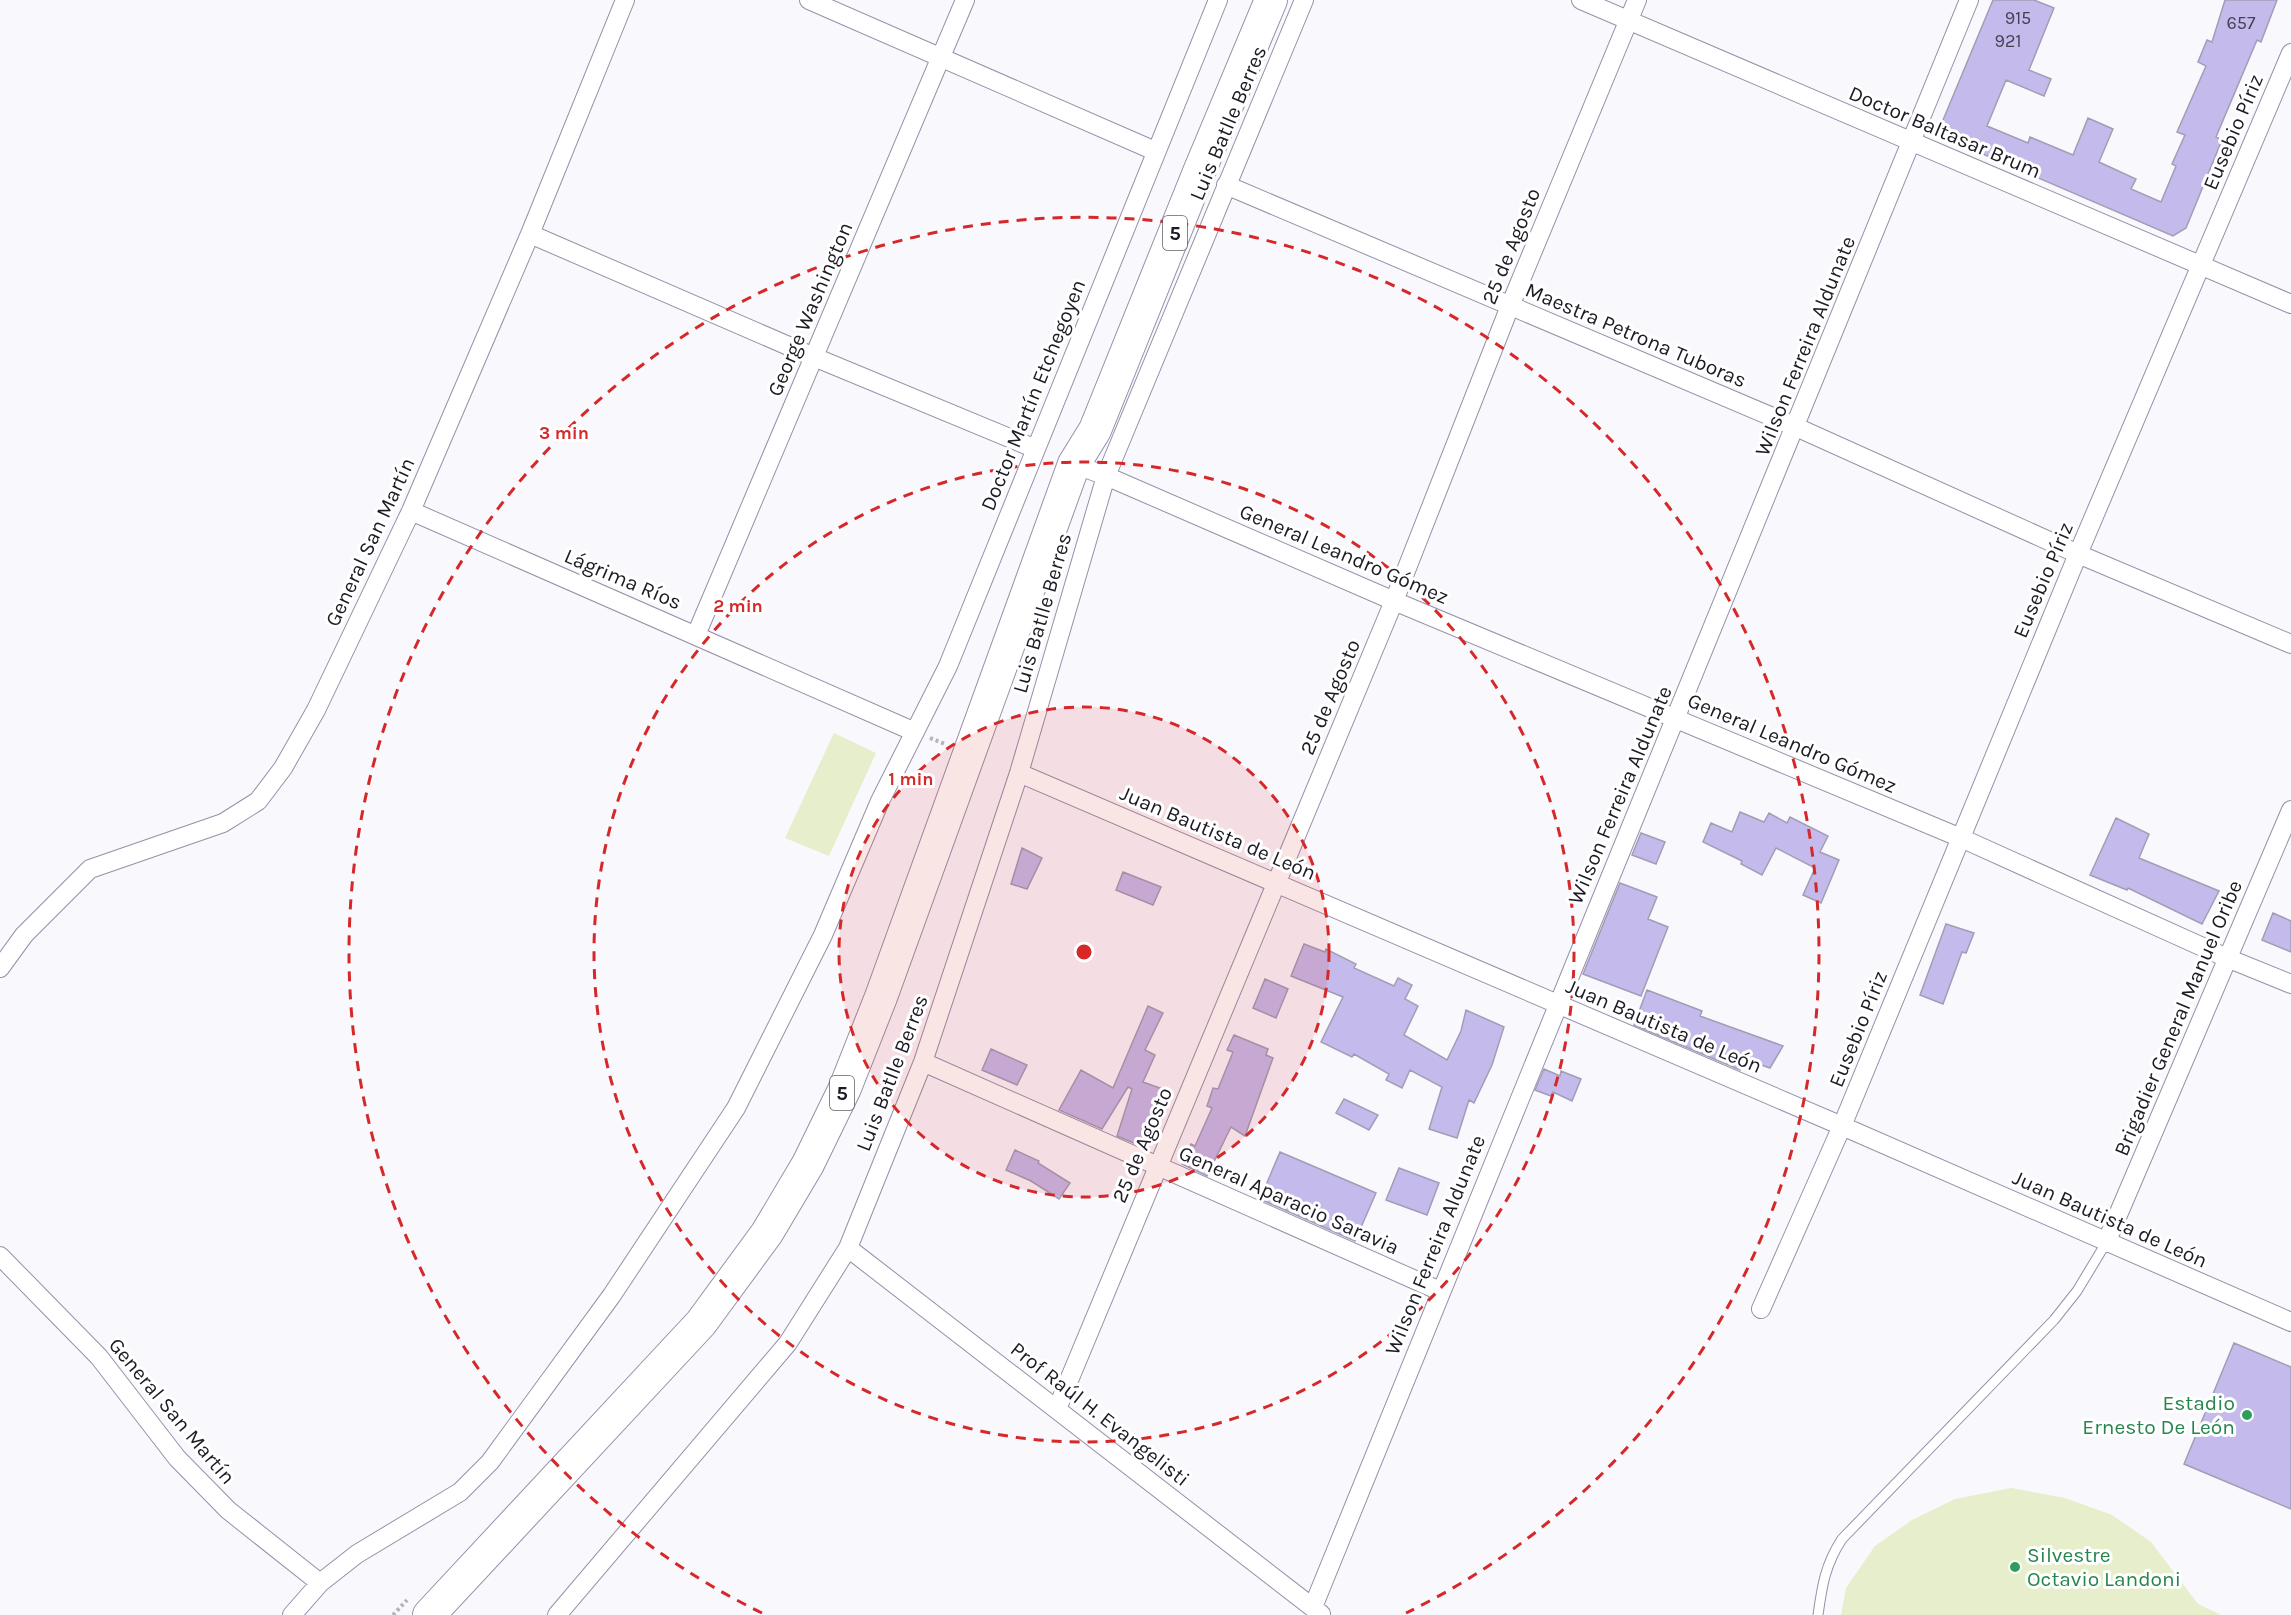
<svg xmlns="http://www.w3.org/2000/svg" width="2291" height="1615" font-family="Karla,sans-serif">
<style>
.green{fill:#e6eecb}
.building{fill:#c4baeb;stroke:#a29db6;stroke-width:1.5}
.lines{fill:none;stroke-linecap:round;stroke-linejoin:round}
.lane-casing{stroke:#9690a9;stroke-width:11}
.street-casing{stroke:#9690a9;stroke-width:20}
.highway-casing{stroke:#9690a9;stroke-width:34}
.path{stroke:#b4b3b9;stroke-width:4;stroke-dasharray:3 3;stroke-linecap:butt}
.lane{stroke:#fff;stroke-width:9}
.street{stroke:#fff;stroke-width:18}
.highway{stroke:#fff;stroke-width:32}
.ring{fill:none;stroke:#d62828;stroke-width:3;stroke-dasharray:10 8}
.leisure-dot{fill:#2e9e5b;stroke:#fff;stroke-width:2}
.labels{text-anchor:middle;stroke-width:6;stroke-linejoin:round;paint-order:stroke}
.number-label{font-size:18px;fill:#464255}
.shield{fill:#fff;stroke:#605f65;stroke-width:1.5}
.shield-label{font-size:20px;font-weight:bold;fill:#1c1a23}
.street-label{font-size:21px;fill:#1c1a23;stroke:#fff}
.leisure-label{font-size:21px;fill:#27864d;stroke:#fff;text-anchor:end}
.centre{fill:#d62828;stroke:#fff;stroke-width:3}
.ring-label{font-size:18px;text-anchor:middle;font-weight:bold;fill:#d62828;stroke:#fff;stroke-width:6;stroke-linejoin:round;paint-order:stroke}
</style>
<rect width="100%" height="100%" fill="#f9f8fd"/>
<!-- green -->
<path class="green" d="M834 733 876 753 829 856 785 838Z
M2011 1488 2065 1498 2112 1515 2151 1542 2198 1604 2221 1615H1841L1846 1588 1875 1546 1912 1520 1955 1499Z"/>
<!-- building -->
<path class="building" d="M1993 0H2034L2054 8 2029 70 2051 79 2044 96 2006 80 1987 126 2028 143 2030 137 2073 155 2088 118 2113 129 2099 162 2136 179 2131 189 2161 202 2176 166 2172 164 2185 135 2177 132 2206 66 2198 62 2207 40 2212 42 2225 0H2277L2261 42 2257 40 2216 137 2222 140 2186 228 2173 236 1971 149 1972 147 1938 132Z
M1740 812 1764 822 1769 813 1787 823 1790 817 1828 836 1820 852 1839 860 1821 903 1803 895 1815 868 1776 848 1762 875 1741 864 1742 861 1703 842 1711 823 1732 832Z
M2116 818 2149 834 2139 858 2219 891 2202 924 2128 888 2127 890 2090 875Z
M1641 833 1665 842 1656 864 1632 855Z
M1022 848 1042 858 1027 889 1011 884Z
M1123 872 1161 887 1153 905 1116 890Z
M1620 883 1657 897 1648 919 1668 927 1641 996 1583 974Z
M2273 913 2291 921V952L2262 940Z
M1946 924 1974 933 1966 953 1962 952 1943 1004 1920 995Z
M1304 944 1325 952 1326 949 1356 964 1354 968 1394 986 1398 978 1412 985 1405 999 1418 1006 1404 1035 1447 1060 1461 1031 1466 1010 1504 1027 1492 1065 1474 1103 1469 1100 1457 1138 1429 1129 1442 1087 1410 1070 1402 1088 1386 1080 1389 1074 1354 1054 1352 1057 1321 1042 1343 997 1291 976Z
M1265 979 1288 989 1276 1018 1253 1008Z
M1647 990 1702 1011 1700 1016 1783 1046 1770 1068 1744 1059 1740 1070 1634 1025Z
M1148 1006 1163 1013 1145 1050 1155 1055 1143 1082 1168 1091 1146 1148 1117 1136 1132 1089 1128 1087 1102 1129 1059 1110 1081 1070 1113 1088Z
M1234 1035 1268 1049 1266 1055 1273 1058 1245 1136 1231 1127 1207 1176 1182 1164 1191 1144 1195 1146 1212 1108 1207 1106 1213 1088 1218 1089 1233 1052 1227 1050Z
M991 1049 1027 1065 1017 1085 982 1070Z
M1544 1069 1560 1076 1561 1071 1581 1079 1572 1101 1553 1092 1551 1096 1535 1090Z
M1344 1099 1378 1115 1369 1130 1336 1113Z
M1015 1150 1039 1161 1038 1163 1070 1183 1059 1199 1031 1181 1006 1170Z
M1280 1152 1376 1193 1355 1241 1260 1199Z
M1399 1168 1439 1183 1427 1215 1386 1200Z
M2234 1343 2291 1367V1509L2184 1464Z"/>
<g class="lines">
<!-- lane casing -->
<g class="lane-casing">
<path id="lane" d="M1818 1615C1822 1586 1825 1565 1842 1539L2054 1320 2077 1291 2106 1243"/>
</g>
<!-- street casing -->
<g class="street-casing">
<path id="street" d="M809 0 1155 151
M1581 0 2291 304
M1226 185 1796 427 2078 554 2291 644
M530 234 814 357 1036 449
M1074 464 1106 476 1394 601 1961 838 2227 958 2291 984
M411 511 915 732
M696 635 965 0
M1019 773 1842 1126 2291 1322
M0 968 24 935 90 869 223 823 258 801 283 768 316 710 411 511 530 234 625 0
M923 1062 1440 1291
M2106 1243 2291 810
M848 1248 1321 1614
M0 1256 99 1357 177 1458 228 1510 320 1583
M1761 1309 1842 1126 2078 554 2291 53
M1057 1409 1394 601 1510 306 1637 0
M1313 1607C1529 1070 1752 537 1969 0
M292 1615 320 1583 357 1554 460 1492 490 1462 612 1295 736 1108 823 935 880 801 948 666 1218 0
M557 1615 788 1343 848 1248 923 1062 1019 773 1106 476 1304 0"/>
</g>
<!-- highway casing -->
<g class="highway-casing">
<path id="highway" d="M429 1615 701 1323 767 1233 808 1164 845 1088 881 997 1074 464 1095 430 1199 172 1271 0"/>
</g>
<!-- path -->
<path class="path" d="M930 738 945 744
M393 1615 407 1600"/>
<!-- lane -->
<use href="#lane" class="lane"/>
<!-- street -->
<use href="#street" class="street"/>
<!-- highway -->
<use href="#highway" class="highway"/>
</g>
<!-- distance rings -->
<circle cx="1084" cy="952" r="245" fill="#d62828" fill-opacity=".12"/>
<g class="ring">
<circle cx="1084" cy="952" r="245"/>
<circle cx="1084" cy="952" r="490"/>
<path d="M762 1613A735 735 0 1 1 1406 1613"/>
</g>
<!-- markers -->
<g class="leisure-dot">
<circle cx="2247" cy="1415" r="6"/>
<circle cx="2015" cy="1567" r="6"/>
</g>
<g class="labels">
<!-- number labels -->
<g class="number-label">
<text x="2018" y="24">915</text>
<text x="2241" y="29">657</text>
<text x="2008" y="47">921</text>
</g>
<!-- shield labels -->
<g class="shield">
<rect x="1163" y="216" width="24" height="34" rx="4.5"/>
<rect x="830" y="1076" width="24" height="34" rx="4.5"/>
</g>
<g class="shield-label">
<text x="1175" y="240">5</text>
<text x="842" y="1100">5</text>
</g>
<!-- street labels -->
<g class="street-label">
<text transform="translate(1228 123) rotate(-67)" y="7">Luis Batlle Berres</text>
<text transform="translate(1945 132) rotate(23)" y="7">Doctor Baltasar Brum</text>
<text transform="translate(2233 132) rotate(-67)" y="7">Eusebio Píriz</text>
<text transform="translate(1511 246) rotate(-68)" y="7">25 de Agosto</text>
<text transform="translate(810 309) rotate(-67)" y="7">George Washington</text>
<text transform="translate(1636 335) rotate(23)" y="7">Maestra Petrona Tuboras</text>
<text transform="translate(1805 346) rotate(-68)" y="7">Wilson Ferreira Aldunate</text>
<text transform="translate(1033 395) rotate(-68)" y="7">Doctor Martín Etchegoyen</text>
<text transform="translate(370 542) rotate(-65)" y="7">General San Martín</text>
<text transform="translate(1344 554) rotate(23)" y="7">General Leandro Gómez</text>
<text transform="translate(623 579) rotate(23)" y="7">Lágrima Ríos</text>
<text transform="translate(2043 580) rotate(-67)" y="7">Eusebio Píriz</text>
<text transform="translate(1042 613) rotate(-74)" y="7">Luis Batlle Berres</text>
<text transform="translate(1330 697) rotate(-67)" y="7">25 de Agosto</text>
<text transform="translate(1792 743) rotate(23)" y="7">General Leandro Gómez</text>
<text transform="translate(1620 795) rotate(-67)" y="7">Wilson Ferreira Aldunate</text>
<text transform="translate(1218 833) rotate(23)" y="7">Juan Bautista de León</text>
<text transform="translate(2178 1018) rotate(-67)" y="7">Brigadier General Manuel Oribe</text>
<text transform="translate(1664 1026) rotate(23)" y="7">Juan Bautista de León</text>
<text transform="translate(1858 1029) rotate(-68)" y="7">Eusebio Píriz</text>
<text transform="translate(892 1073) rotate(-69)" y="7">Luis Batlle Berres</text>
<text transform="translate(1142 1145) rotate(-67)" y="7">25 de Agosto</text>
<text transform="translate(1289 1200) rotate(24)" y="7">General Aparacio Saravia</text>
<text transform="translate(2110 1219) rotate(24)" y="7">Juan Bautista de León</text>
<text transform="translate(1435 1245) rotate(-68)" y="7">Wilson Ferreira Aldunate</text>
<text transform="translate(172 1411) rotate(50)" y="7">General San Martín</text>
<text transform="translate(1100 1414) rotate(38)" y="7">Prof Raúl H. Evangelisti</text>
</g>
<!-- leisure labels -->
<g class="leisure-label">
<text x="2235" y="1410">Estadio<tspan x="2235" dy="24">Ernesto De León</tspan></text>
<text x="2027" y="1562" text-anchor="start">Silvestre<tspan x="2027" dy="24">Octavio Landoni</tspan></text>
</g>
</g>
<circle cx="1084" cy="952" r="9" class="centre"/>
<g class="ring-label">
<text x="564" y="439">3 min</text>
<text x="738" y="612">2 min</text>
<text x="911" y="785">1 min</text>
</g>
</svg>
